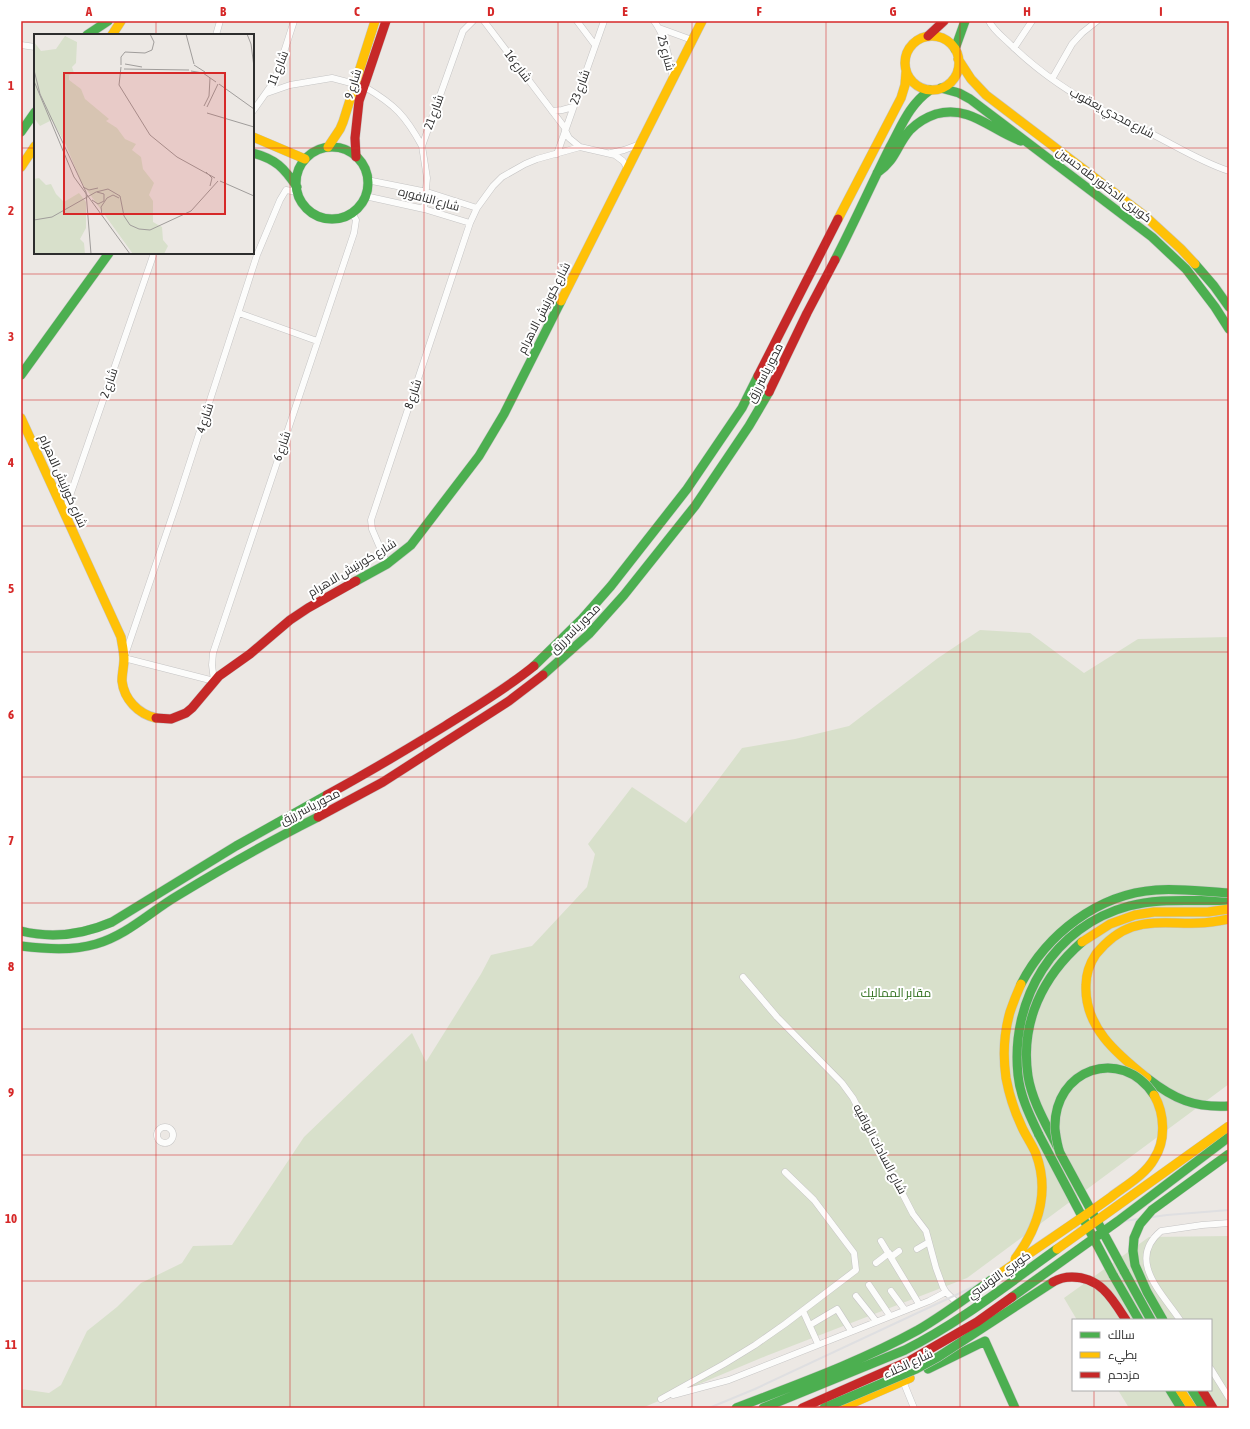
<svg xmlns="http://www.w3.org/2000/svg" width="1250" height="1429" font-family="'Asap Condensed',Cairo,sans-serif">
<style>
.cemetery{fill:#d8e0cb}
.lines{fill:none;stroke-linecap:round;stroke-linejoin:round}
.street-casing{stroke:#c5c4c4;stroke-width:7}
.fast-casing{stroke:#c5c4c4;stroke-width:10}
.slow-casing{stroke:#c5c4c4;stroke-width:10}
.jam-casing{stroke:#c5c4c4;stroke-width:10}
.street{stroke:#fcfcfb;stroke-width:6}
.fast{stroke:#4caf50;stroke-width:9}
.slow{stroke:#ffc107;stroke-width:9}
.jam{stroke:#c62828;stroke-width:9}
.rail{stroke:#dfdfe1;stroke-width:2}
.fast-bridge-casing{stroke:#c6c5c3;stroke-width:10;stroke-linecap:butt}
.slow-bridge-casing{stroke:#c6c5c3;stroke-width:10;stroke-linecap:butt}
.jam-bridge-casing{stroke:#c6c5c3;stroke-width:10;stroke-linecap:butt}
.fast-bridge{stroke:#4caf50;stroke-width:9}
.slow-bridge{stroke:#ffc107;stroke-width:9}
.jam-bridge{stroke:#c62828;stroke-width:9}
.grid{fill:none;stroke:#d62828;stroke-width:1;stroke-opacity:0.55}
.labels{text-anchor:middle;stroke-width:4;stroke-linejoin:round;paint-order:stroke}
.street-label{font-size:12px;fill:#2d2d2d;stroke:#fff}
.park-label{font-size:12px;fill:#2d6e1a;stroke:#fff}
.inset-road{fill:none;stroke:#a09d9b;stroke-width:1}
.view{fill:#d62828;fill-opacity:0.15;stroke:#d62828;stroke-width:2}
.inset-edge{fill:none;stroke:#2d2d2d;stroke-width:2}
.neatline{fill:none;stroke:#d62828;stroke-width:1.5}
.grid-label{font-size:13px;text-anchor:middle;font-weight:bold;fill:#d62828}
</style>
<rect width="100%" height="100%" fill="#ece8e4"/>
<!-- cemetery -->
<path class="cemetery" d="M980 630 1030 633 1084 673 1138 639 1229 637V1084L967 1278 766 1356 642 1408H21V1389L49 1393 61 1385 87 1331 117 1307 141 1283 182 1263 193 1246 232 1245 304 1137 412 1033 426 1062 481 974 491 955 532 946 587 887 595 854 588 844 632 787 686 823 742 748 795 739 849 726 938 658Z
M1229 1236V1408H1129L1118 1390H1211V1320H1077L1064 1298 1149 1237Z"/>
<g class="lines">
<!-- street casing -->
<g class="street-casing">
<path id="street" d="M484 21 565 128
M577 21 595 45
M654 21C666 37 669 59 673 78
M989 21C993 30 1004 38 1011 45 1039 72 1071 94 1106 112 1120 119 1135 125 1150 133 1176 146 1201 162 1229 171
M659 28 692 40
M216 35 220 21
M21 45 35 47
M1014 48 1032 21
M1052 79 1072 44 1082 33 1097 21
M365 87C395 105 405 115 422 146
M267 93 290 85 332 78 355 84
M253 111 275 80 294 21
M552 111 562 110 573 107
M565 130 569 138 580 147
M611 153 624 150 640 144
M557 154 604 21
M367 180 427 192 477 208
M297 192 286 190 280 200 257 255 176 505 124 658 214 681 212 665 213 653 354 233 356 220 352 213
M365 196 424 209 470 223
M424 209 427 178 422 146 463 31 473 21
M239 313 317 341
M64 513 154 253
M387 564 372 529 371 520 470 223 477 208 493 186 502 177 525 164 537 159 580 147 615 155 623 161 628 169
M743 977 777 1017 842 1083 853 1098 913 1214 926 1231 936 1268 943 1287 946 1292 958 1304
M157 1135a8 8 0 1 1 16 0a8 8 0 1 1-16 0Z
M881 1241 919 1304
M917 1249 929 1242
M891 1257 899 1251
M876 1263 889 1253
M869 1285 890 1316
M891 1291 905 1310
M856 1296 876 1321
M803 1311 818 1344
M1180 1320C1162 1293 1126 1260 1161 1231L1202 1225 1229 1223
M810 1325 837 1309 851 1331
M1211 1369 1229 1398
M903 1381 914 1408
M673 1395 729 1380 929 1301 946 1292
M661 1399 724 1364 755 1345 785 1324 856 1270 854 1253 814 1200 785 1172"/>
</g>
<!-- fast casing -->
<g class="fast-casing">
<path id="fast" d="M87 35 108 21
M955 49 965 21
M941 88 959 93 970 99 1152 237 1186 269 1215 307 1229 329
M21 132 35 112
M296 183a36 36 0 1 1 72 0a36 36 0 1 1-72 0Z
M253 153C276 159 284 168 297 187
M877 173C897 159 896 146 910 130 917 123 927 117 936 114 971 105 990 130 1021 141
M835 260C854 223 871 185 890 147 902 125 909 105 930 90
M1195 264 1214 286 1229 307
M21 375 109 253
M356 581 387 564 411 545 479 456 504 414 561 301
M534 666 582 619 611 586 687 489 742 408 758 376
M543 675 589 634 624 595 695 506 749 426 769 392
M21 931C53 939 82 935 112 922L236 846 327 795
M21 946C46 949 72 951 96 944 127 935 150 912 177 896 223 868 270 841 318 817
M1147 1078C1174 1099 1194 1108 1229 1106
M1039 1135C1030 1116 1020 1096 1018 1075 1010 999 1054 926 1129 906 1161 897 1196 902 1229 900
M1057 1146C1046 1124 1032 1101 1028 1076 1020 1022 1043 976 1082 942
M1124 1271 1151 1320
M1113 1275 1139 1320
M928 1369 985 1341 1015 1408
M1170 1390 1181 1408
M1192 1390 1203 1408"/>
</g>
<!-- slow casing -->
<g class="slow-casing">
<path id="slow" d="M112 35 121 21
M905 63a27 27 0 1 1 54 0a27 27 0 1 1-54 0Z
M958 59 971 79 986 95 1145 216 1181 249 1195 264
M253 137 305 159
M328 147 340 129 343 122 375 21
M21 167 35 146
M838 219 901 98 905 85 906 72
M561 301 702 21
M21 418 121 637C122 644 124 652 124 659 124 666 122 673 122 681 124 699 138 714 156 718
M1082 942 1110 924 1135 915 1154 912H1208L1229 909
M1147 1078C1117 1054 1084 1027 1086 985 1086 974 1090 963 1096 954 1106 942 1117 932 1132 927 1154 920 1176 924 1199 923 1209 923 1219 921 1229 919
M1180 1390 1192 1408
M841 1408 910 1378"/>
</g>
<!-- jam casing -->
<g class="jam-casing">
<path id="jam" d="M928 36 944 21
M356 157 355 138 359 101 386 21
M758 376 838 219
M769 392 807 313 835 260
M156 718 171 719 186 713 192 708 219 676 250 654 290 620 308 608 356 581
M327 795C367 773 406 750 445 726 475 707 506 689 534 666
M318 817 383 782 509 701 543 675
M1202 1390 1213 1408"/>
</g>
<!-- street -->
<use href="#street" class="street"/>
<!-- fast -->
<use href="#fast" class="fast"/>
<!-- slow -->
<use href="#slow" class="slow"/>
<!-- jam -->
<use href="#jam" class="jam"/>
<!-- rail -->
<path class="rail" d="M709 1408 755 1389 975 1286 1059 1230 1167 1215 1229 1210"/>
<!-- fast-bridge casing -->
<g class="fast-bridge-casing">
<path id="fast-bridge" d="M1021 984C1047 934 1098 894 1156 890 1180 888 1205 892 1229 893
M1039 1135 1113 1275
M1124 1271 1060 1153C1057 1145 1056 1137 1055 1129 1053 1069 1121 1045 1154 1095
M1012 1297 1118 1221 1229 1137
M1163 1320 1147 1292 1135 1265 1133 1251 1134 1238 1140 1224 1152 1210 1229 1154
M736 1408C798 1384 860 1362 918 1330 947 1313 974 1292 1001 1273
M763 1408 905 1350C959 1323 1008 1284 1057 1249
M824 1408 916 1369 938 1357 1053 1282"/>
</g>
<!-- slow-bridge casing -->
<g class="slow-bridge-casing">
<path id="slow-bridge" d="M1057 1249 1229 1126
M1015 1259C1038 1228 1050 1192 1036 1154 1032 1144 1025 1135 1021 1125 1014 1110 1009 1094 1006 1078 1003 1057 1004 1033 1010 1012 1013 1003 1017 993 1021 984
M1001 1273C1038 1247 1075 1223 1111 1197 1125 1186 1145 1175 1154 1159 1166 1141 1165 1114 1154 1095"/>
</g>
<!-- jam-bridge casing -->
<g class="jam-bridge-casing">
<path id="jam-bridge" d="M1053 1282C1058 1279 1066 1277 1072 1277 1100 1277 1112 1298 1126 1320
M802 1408 911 1360 977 1322 1012 1297"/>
</g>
<!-- fast-bridge -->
<use href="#fast-bridge" class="fast-bridge"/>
<!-- slow-bridge -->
<use href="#slow-bridge" class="slow-bridge"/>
<!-- jam-bridge -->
<use href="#jam-bridge" class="jam-bridge"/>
</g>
<!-- grid -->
<path class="grid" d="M156 21V35M290 21V1408M424 21V1408M558 21V1408M692 21V1408M826 21V1408M960 21V1408M1094 21V1320M21 148H35M253 148H1229M156 253V1408M21 274H1229M21 400H1229M21 526H1229M21 652H1229M21 777H1229M21 903H1229M21 1029H1229M21 1155H1229M21 1281H1229M1094 1390V1408"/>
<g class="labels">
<!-- street labels -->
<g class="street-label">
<text transform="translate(666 53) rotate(75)" y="4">شارع 25</text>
<text transform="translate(518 66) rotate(53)" y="4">شارع 16</text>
<text transform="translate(278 68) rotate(-68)" y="4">شارع 11</text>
<text transform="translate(353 84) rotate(-73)" y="4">شارع 9</text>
<text transform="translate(580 87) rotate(-70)" y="4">شارع 23</text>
<text transform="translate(434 112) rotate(-70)" y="4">شارع 21</text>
<text transform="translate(1112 113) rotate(28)" y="4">شارع مجدي يعقوب</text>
<text transform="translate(1104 185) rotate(37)" y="4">كوبرى الدكتور طه حسين</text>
<text transform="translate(429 199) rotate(15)" y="4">شارع النافوره</text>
<text transform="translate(544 308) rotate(-63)" y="4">شارع كورنيش الاهرام</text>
<text transform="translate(765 373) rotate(-63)" y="4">محور ياسر رزق</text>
<text transform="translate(109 383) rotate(-71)" y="4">شارع 2</text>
<text transform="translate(413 394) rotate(-72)" y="4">شارع 8</text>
<text transform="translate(205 418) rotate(-72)" y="4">شارع 4</text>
<text transform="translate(282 446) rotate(-71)" y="4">شارع 6</text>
<text transform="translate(63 481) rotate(66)" y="4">شارع كورنيش الاهرام</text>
<text transform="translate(352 568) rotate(-31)" y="4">شارع كورنيش الاهرام</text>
<text transform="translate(575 629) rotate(-45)" y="4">محور ياسر رزق</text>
<text transform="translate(310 807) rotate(-27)" y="4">محور ياسر رزق</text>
<text transform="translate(880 1149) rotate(62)" y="4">شارع السادات الواقيه</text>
<text transform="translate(999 1275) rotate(-35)" y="4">كوبري التونسي</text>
<text transform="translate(908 1364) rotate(-25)" y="4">شارع الخلاء</text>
</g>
<!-- park labels -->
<g class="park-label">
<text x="896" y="997">مقابر المماليك</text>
</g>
</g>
<!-- overview -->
<g transform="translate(34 34)">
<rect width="220" height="220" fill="#ece8e4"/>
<path d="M31 2 43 8 42 29 38 33 40 39 35 41V46L47 55 51 65 75 85 72 87 83 94 91 105 102 110 98 116 107 123 109 135 120 149 115 161 119 167V188L128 193 129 206 134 212 130 220H99L47 148 32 111 18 86 6 92 0 84V8L7 17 22 15ZM5 144 12 151 17 150 22 160 30 168 45 159 52 168V194L46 205 50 209 51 220H0V145Z" fill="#d8e0cb"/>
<path class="inset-road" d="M152 0 160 30M213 0 217 10 220 33M91 30 108 33M87 31V23L91 18 111 19 118 16 120 8 116 0M160 31 171 38M87 33 85 51 116 101 143 123 181 144M90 35 155 36M0 36 6 60 52 158 57 220M157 37 169 39 182 48M0 47 40 143 96 220M185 50 220 75M170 72 175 62 176 44M173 73 184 50M173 79 220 93M172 138 178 144 176 152M186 147 220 162M49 153 55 156 64 154M58 166 64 170 70 167V160L63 158M68 181 67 173 73 164 79 161 85 164M0 186 18 183 62 158 74 155 86 162 90 182 96 191 105 195 116 196 157 177 184 147"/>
<path class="view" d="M30 39H191V180H30Z"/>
<rect width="220" height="220" class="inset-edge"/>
</g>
<!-- border -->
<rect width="1250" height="1429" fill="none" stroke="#ffffff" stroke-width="44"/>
<!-- legend -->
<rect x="1072" y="1319" width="140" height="72" fill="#ffffff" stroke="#ababab"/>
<rect x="1080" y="1332" width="20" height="6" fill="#4caf50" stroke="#ababab"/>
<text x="1108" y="1339" font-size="12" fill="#2d2d2d">سالك</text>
<rect x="1080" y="1352" width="20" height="6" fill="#ffc107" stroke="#ababab"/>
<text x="1108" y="1359" font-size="12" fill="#2d2d2d">بطيء</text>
<rect x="1080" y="1372" width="20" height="6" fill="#c62828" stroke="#ababab"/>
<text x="1108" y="1379" font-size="12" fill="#2d2d2d">مزدحم</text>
<rect x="22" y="22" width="1206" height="1385" class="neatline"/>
<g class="grid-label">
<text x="89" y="16">A</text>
<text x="223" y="16">B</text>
<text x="357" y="16">C</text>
<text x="491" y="16">D</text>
<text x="625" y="16">E</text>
<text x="759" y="16">F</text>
<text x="893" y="16">G</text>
<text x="1027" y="16">H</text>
<text x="1161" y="16">I</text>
<text x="11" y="90">1</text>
<text x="11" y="215">2</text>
<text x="11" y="341">3</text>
<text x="11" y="467">4</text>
<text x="11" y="593">5</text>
<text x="11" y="719">6</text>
<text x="11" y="845">7</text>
<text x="11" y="971">8</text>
<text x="11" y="1097">9</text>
<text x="11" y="1223">10</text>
<text x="11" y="1349">11</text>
</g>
</svg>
